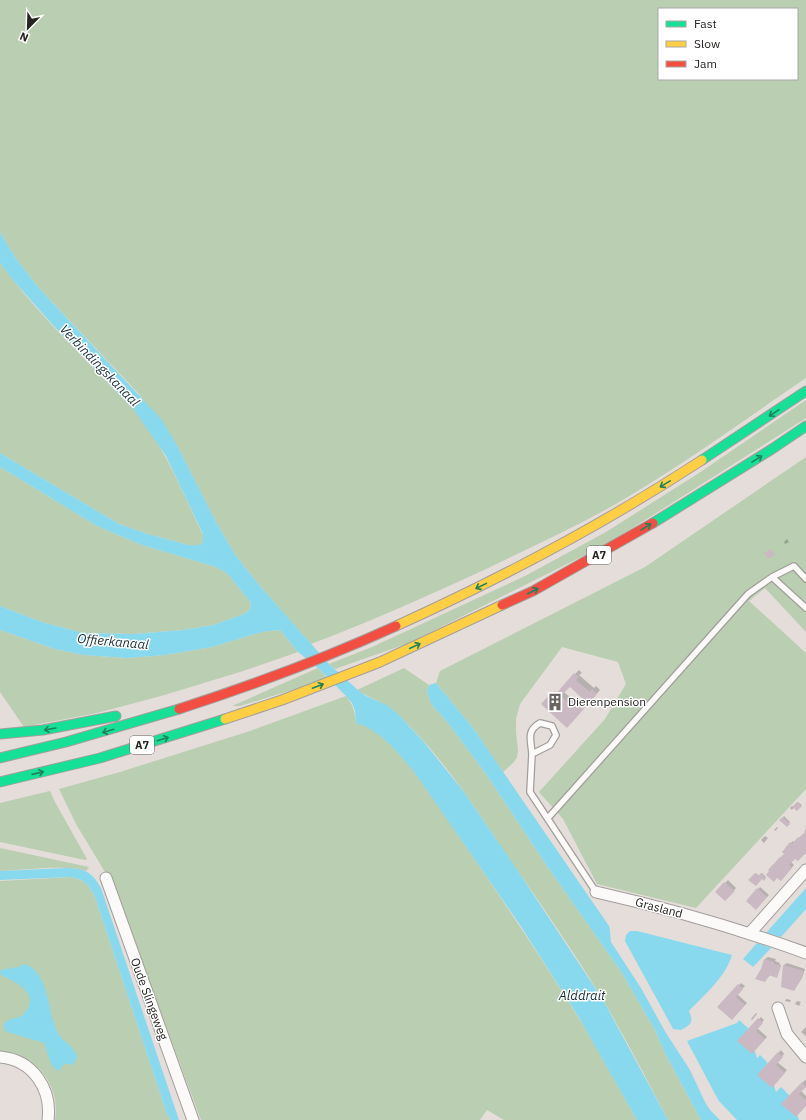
<svg xmlns="http://www.w3.org/2000/svg" width="806" height="1120" font-family="'IBM Plex Sans',sans-serif">
<style>
.green{fill:#baceb1;fill-rule:evenodd}
.water{fill:#88d9ee}
.shadow{fill:#0003;fill-rule:evenodd}
.building{fill:#cab9c2;fill-rule:evenodd}
.lines{fill:none;stroke-linecap:round;stroke-linejoin:round}
.lane-casing{stroke:#a39e9c;stroke-width:8}
.street-casing{stroke:#a39e9c;stroke-width:13}
.fast-casing{stroke:#a39e9c;stroke-width:11}
.slow-casing{stroke:#a39e9c;stroke-width:11}
.jam-casing{stroke:#a39e9c;stroke-width:11}
.lane{stroke:#fbfaf9;stroke-width:5.5}
.street{stroke:#fbfaf9;stroke-width:11}
.fast{stroke:#16e098;stroke-width:9}
.slow{stroke:#ffcf43;stroke-width:9}
.jam{stroke:#f24e42;stroke-width:9}
.oneway{stroke:#1e825c}
.labels{text-anchor:middle;stroke-width:3;stroke-linejoin:round;paint-order:stroke}
.shield{fill:#fff;stroke:#686564;stroke-width:1}
.shield-label{font-size:11px;font-weight:bold;fill:#272321}
.poi-label{font-size:12px;fill:#272321;stroke:#fff;text-anchor:start}
.street-label{font-size:12px;fill:#272321;stroke:#fff}
.water-label{font-size:13px;font-style:italic;fill:#1a2f35;stroke:#fff}
</style>
<rect width="100%" height="100%" fill="#e4ddda"/>
<!-- green -->
<path class="green" d="M0 0H806V378C743 421 680 467 614 505 572 529 527 549 484 570 427 596 370 622 311 644L260 586 236 556 216 522 178 447 138 393 38 287 15 257 0 232ZM659 9H797V79H659Z
M0 263C31 305 68 342 104 379 113 389 124 399 134 410 165 447 182 491 203 535V542L200 545H188L148 534 119 524 0 453Z
M806 400V418L609 543 409 643 335 669 329 664 372 647 525 576 606 532 699 473Z
M806 457V632L765 588 749 601 806 653V789L696 908 597 884 563 819 539 792 605 719 626 684 618 662 562 647 520 704 516 719V732L518 750 517 757 514 762 503 772 473 728 436 683 440 671 645 567Z
M0 467 97 526 142 545 216 567 228 574 251 603 250 609 246 613 214 625 183 630 134 634 83 633 42 622 0 606Z
M0 630 55 649 83 655 127 658 165 655 212 647 262 632 280 630 298 652 240 672 161 696 97 713 24 727 0 692Z
M318 668 328 679 240 706H232Z
M404 668 429 685 427 691 431 704 448 723 486 774 547 866 622 973 655 1030 666 1055 701 1120H668C647 1080 626 1039 603 1000 572 949 538 900 504 851 472 803 439 752 396 713 385 702 370 699 357 690Z
M346 696C353 705 355 711 356 723 364 725 371 728 378 733 413 762 439 808 465 845 503 901 541 957 577 1015 598 1049 617 1085 637 1120H504L487 1110 480 1120H201L114 887 76 824 59 789 120 772 250 731Z
M50 791 55 802 87 859 85 860 0 842V803Z
M0 848 89 867 86 871C69 864 20 870 0 871Z
M71 877C84 879 89 884 95 897L167 1114 171 1120H55C60 1092 43 1062 15 1054 10 1053 5 1051 0 1051V881Z"/>
<!-- water -->
<path class="water" d="M0 232 15 257 38 287 162 420 178 447 216 522 236 556 260 586 329 664 358 690 366 696 387 705 397 713 424 742 464 792 514 865 603 1000 668 1120H637L578 1016 520 925 415 773C398 753 381 730 356 723L355 711 352 703 346 696 318 668 298 652 280 630 262 632 212 647 165 655 127 658 83 655 55 649 0 630V606L42 622 83 633 134 634 183 630 214 625 246 613 250 609 251 603 228 574 216 567 142 545 97 526 0 467V453L119 524 148 534 188 545H200L203 542V534L166 456 134 410 52 324 12 279 0 263Z
M436 683 473 728 609 926C611 932 610 936 611 942L641 988 666 1033 690 1070 705 1102 710 1110 720 1120H701L666 1055 655 1030 622 973 547 866 486 774 448 723 431 704 427 691 429 685Z
M65 868C83 868 92 871 101 888L179 1120H171L167 1114 95 897C89 884 84 879 71 877L0 880V871Z
M806 888V909L781 937 766 933Z
M630 931H637L732 955C725 978 705 994 689 1011 694 1023 691 1024 681 1030L673 1029 671 1025 625 941 626 935Z
M757 943 771 948 753 967 743 959Z
M25 964C50 973 47 1013 58 1033 63 1043 74 1045 77 1057L73 1065C62 1062 65 1065 58 1071 48 1065 49 1053 44 1043L5 1031 4 1024C11 1017 13 1020 21 1016 24 1014 27 1010 29 1006 35 989 12 981 1 975L0 970 18 967Z
M739 1020 748 1028 757 1058 760 1055 767 1062 776 1092 781 1087 789 1095 799 1120H737L719 1101 715 1094 687 1041 737 1023Z"/>
<!-- shadow -->
<path class="shadow" d="M787 539 789 542 785 544 784 542Z
M579 670 582 673 579 675 594 688 596 686 600 690 571 723 542 704 555 691 557 693ZM570 686 584 699 579 705 564 692Z
M798 802 802 805 797 810 794 807 792 810 790 808 792 806 793 807Z
M784 816 790 822 787 826 781 820Z
M777 827 778 828 775 831 774 830Z
M806 832V852L795 857 791 862 794 865 780 880 769 870 783 855 784 856 791 843 793 841 794 842Z
M765 836 768 838 764 843 761 840Z
M756 873 759 876 762 873 766 877 764 880 762 878 750 880Z
M728 880 736 888 725 900 716 892Z
M760 887 769 895 756 909 747 901Z
M768 957 776 959 775 961 780 963 779 964 781 965 777 976 770 975 765 981 762 969 765 959Z
M787 963 805 969 802 978 794 990 782 986 784 965Z
M741 983 745 986 737 994 747 1003 732 1019 719 1007Z
M786 999 791 1000 790 1002 785 1001Z
M797 1001 801 1002 799 1006 795 1004Z
M756 1013 757 1014 752 1020 751 1019Z
M761 1017 764 1020 757 1028 767 1037 752 1053 739 1041Z
M806 1027V1036L801 1032Z
M781 1050 784 1054 777 1062 787 1070 772 1086 759 1075Z
M805 1080 806 1081V1086L801 1091 806 1096V1105L782 1104Z"/>
<!-- building -->
<path class="building" d="M771 549 775 555 768 559 764 553Z
M574 673 579 677 576 680 590 692 592 689 597 694 567 728 541 704 550 694 553 697ZM570 687 583 699 574 708 561 696Z
M797 802 802 806 797 811 792 807Z
M783 817 790 824 787 827 779 820Z
M806 828V853L798 861 795 859 789 865 792 868 781 881 777 878 774 882 766 875 769 871 768 870 780 857 781 858 784 854 782 852 790 842 792 844 798 837 799 838 805 832 804 831Z
M755 873 758 876 761 873 766 878 764 881 762 879 756 886 748 880Z
M724 882 735 891 725 901 715 892Z
M757 888 767 897 756 910 746 901Z
M764 959 774 962V964L781 966 777 978 769 975 765 982 755 979 761 969Z
M783 965 804 971 800 981 794 991 781 987Z
M738 984 743 989 736 997 745 1005 732 1020 717 1007Z
M758 1018 763 1023 756 1031 765 1039 752 1054 737 1041Z
M778 1052 783 1057 776 1065 785 1073 772 1088 757 1075Z
M802 1082 806 1087 799 1094 806 1100V1106L796 1117 781 1104Z"/>
<g class="lines">
<!-- lane casing -->
<g class="lane-casing">
<path id="lane" d="M772 577 806 608
M532 754C531 740 526 731 540 723L552 726 556 735 550 745 532 754 530 792 596 892
M548 818 748 594 772 577 794 566 806 579"/>
</g>
<!-- street casing -->
<g class="street-casing">
<path id="street" d="M106 878 193 1120
M596 892C667 908 737 928 806 953
M750 933 806 870
M778 1008 787 1034 806 1057
M0 1057C33 1060 52 1089 48 1120"/>
</g>
<!-- fast casing -->
<g class="fast-casing">
<path id="fast" d="M702 460 806 391
M653 523 772 449 806 426
M0 734 43 730 116 716
M0 758 66 742 179 709
M0 782 100 758 225 719"/>
</g>
<!-- slow casing -->
<g class="slow-casing">
<path id="slow" d="M396 626C502 578 604 524 702 460
M225 719 282 700 380 662 502 605"/>
</g>
<!-- jam casing -->
<g class="jam-casing">
<path id="jam" d="M502 605 533 591 653 523
M179 709C253 685 326 658 396 626"/>
</g>
<!-- lane -->
<use href="#lane" class="lane"/>
<!-- street -->
<use href="#street" class="street"/>
<!-- fast -->
<use href="#fast" class="fast"/>
<!-- slow -->
<use href="#slow" class="slow"/>
<!-- jam -->
<use href="#jam" class="jam"/>
</g>
<!-- one-way arrows -->
<defs><path id="oneway-shaft" d="M-6 0H5M1.5-3L5.5 0L1.5 3" fill="none" stroke-width="1.6" stroke-linecap="round" stroke-linejoin="round"/></defs>
<g class="oneway">
<use href="#oneway-shaft" transform="translate(774 413) rotate(146)"/>
<use href="#oneway-shaft" transform="translate(757 459) rotate(-32)"/>
<use href="#oneway-shaft" transform="translate(665 484) rotate(149)"/>
<use href="#oneway-shaft" transform="translate(646 527) rotate(-32)"/>
<use href="#oneway-shaft" transform="translate(481 586) rotate(154)"/>
<use href="#oneway-shaft" transform="translate(533 591) rotate(-27)"/>
<use href="#oneway-shaft" transform="translate(415 646) rotate(-25)"/>
<use href="#oneway-shaft" transform="translate(318 686) rotate(-21)"/>
<use href="#oneway-shaft" transform="translate(50 729) rotate(170)"/>
<use href="#oneway-shaft" transform="translate(108 731) rotate(163)"/>
<use href="#oneway-shaft" transform="translate(163 739) rotate(-17)"/>
<use href="#oneway-shaft" transform="translate(38 773) rotate(-13)"/>
</g>
<!-- icons -->
<defs>
<g id="building-bare" transform="scale(1.38)"><path d="M-4-6H4V6H1V3H-1V6H-4ZM-2.5-4.3h1.7v1.8h-1.7ZM.8-4.3h1.7v1.8H.8ZM-2.5-1h1.7V.8h-1.7ZM.8-1h1.7V.8H.8Z" fill="#696462" stroke="#fff" stroke-width="2.5" paint-order="stroke"/></g>
</defs>
<g fill-rule="evenodd">
<use href="#building-bare" x="555" y="702"/>
</g>
<g class="labels">
<!-- shield labels -->
<g class="shield">
<rect x="587" y="546" width="24" height="18" rx="3"/>
<rect x="130" y="736" width="24" height="18" rx="3"/>
</g>
<g class="shield-label">
<text x="599" y="559">A7</text>
<text x="142" y="749">A7</text>
</g>
<!-- poi labels -->
<g class="poi-label">
<text x="568" y="706">Dierenpension</text>
</g>
<!-- street labels -->
<g class="street-label">
<text transform="translate(659 908) rotate(15)" y="4">Grasland</text>
<text transform="translate(149 999) rotate(70)" y="4">Oude Slingeweg</text>
</g>
<!-- water labels -->
<g class="water-label">
<text transform="translate(100 365) rotate(46)" y="5">Verbindingskanaal</text>
<text transform="translate(113 641) rotate(5)" y="5">Offierkanaal</text>
<text x="582" y="1000">Alddrait</text>
</g>
</g>
<!-- legend -->
<rect x="658" y="8" width="140" height="72" fill="#ffffff" stroke="#a9a7a6"/>
<rect x="666" y="21" width="20" height="6" fill="#16e098" stroke="#a9a7a6"/>
<text x="694" y="28" font-size="12" fill="#272321">Fast</text>
<rect x="666" y="41" width="20" height="6" fill="#ffcf43" stroke="#a9a7a6"/>
<text x="694" y="48" font-size="12" fill="#272321">Slow</text>
<rect x="666" y="61" width="20" height="6" fill="#f24e42" stroke="#a9a7a6"/>
<text x="694" y="68" font-size="12" fill="#272321">Jam</text>
<!-- north arrow -->
<g transform="translate(28 28) rotate(203)" stroke="#ffffff" stroke-width="3" paint-order="stroke">
<path d="M0-3L7 15L0 10L-7 15Z" fill="#272321"/>
<text y="-6" font-size="11" font-weight="bold" text-anchor="middle" fill="#272321">N</text>
</g>
</svg>
